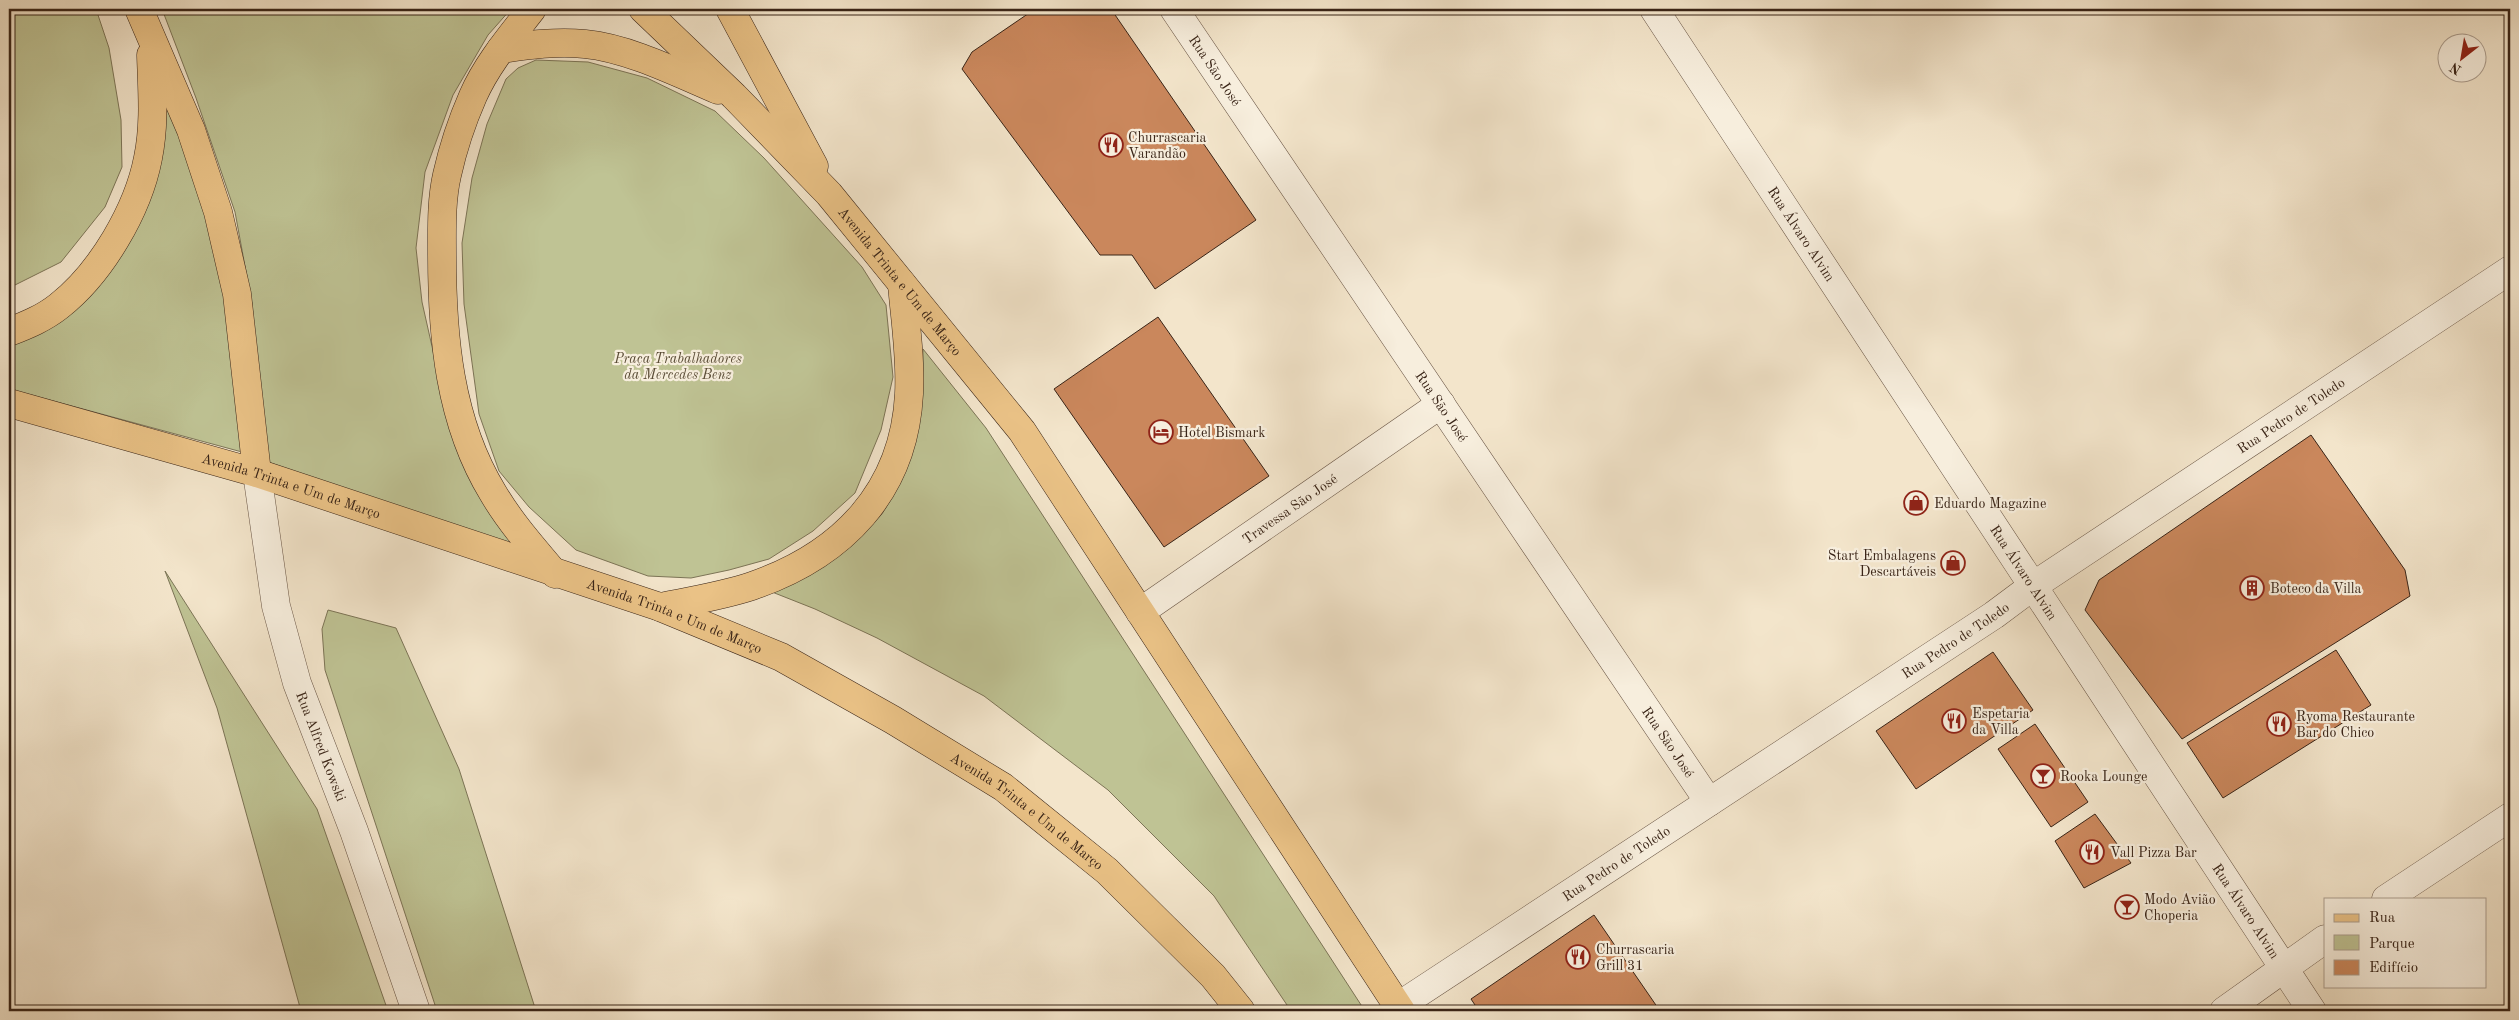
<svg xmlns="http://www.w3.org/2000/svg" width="2519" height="1020" font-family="'Old Standard TT',serif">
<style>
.green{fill:#bfc394;stroke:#7c7456}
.building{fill:#ca875c;stroke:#392417}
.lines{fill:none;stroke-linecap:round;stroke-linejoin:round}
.minor-casing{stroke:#685444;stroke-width:29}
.tertiary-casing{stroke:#685444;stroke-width:29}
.primary-casing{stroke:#392417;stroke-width:29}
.minor{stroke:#f7eedd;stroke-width:28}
.tertiary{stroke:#f7eedd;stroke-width:28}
.primary{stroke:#eac286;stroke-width:28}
.labels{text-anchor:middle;stroke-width:4.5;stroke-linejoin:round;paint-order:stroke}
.street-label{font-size:14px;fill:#392417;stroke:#f7eedd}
.poi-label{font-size:14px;fill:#392417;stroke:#f7eedd;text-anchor:start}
.park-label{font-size:14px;font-style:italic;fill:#5a4c36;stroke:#f7eedd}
</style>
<rect width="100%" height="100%" fill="#f3e5cb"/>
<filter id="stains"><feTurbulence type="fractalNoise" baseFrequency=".004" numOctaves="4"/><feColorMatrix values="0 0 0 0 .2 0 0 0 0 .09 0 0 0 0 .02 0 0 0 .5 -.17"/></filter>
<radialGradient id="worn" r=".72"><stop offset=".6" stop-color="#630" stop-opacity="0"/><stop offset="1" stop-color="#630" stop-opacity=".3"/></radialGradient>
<!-- green -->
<path class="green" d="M9 9H96L109 48 121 120 122 167 105 207 61 262 9 288Z
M162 9H511L488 35 453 95 425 172 416 248 422 302 442 391 515 549 265 461 252 304 235 212 196 98Z
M536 60 588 62 647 78 715 111 764 158 862 267 886 305 893 377 881 430 855 493 813 531 769 559 729 570 691 578 648 576 576 550 529 507 499 471 479 414 464 304 462 243 472 178 487 124 506 79 518 68Z
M159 76 220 259 242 452 9 389V342L125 243Z
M923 349 986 428 1365 1011H1291L1214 896 1108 790 984 696 877 638 815 609 767 590 865 532 882 514 900 483 915 441 922 401Z
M165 571 317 809 388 1011H301L217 708Z
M328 610 396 628 459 769 536 1011H437L325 670 322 629Z"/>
<!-- building -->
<path class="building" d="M1035 9H1111L1256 220 1155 289 1132 255H1100L962 69 972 52Z
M1158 317 1269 476 1164 547 1054 389Z
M2311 435 2405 570 2410 596 2182 739 2085 610 2099 580Z
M2336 650 2371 705 2223 798 2187 743Z
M1993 652 2033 710 1916 789 1876 731Z
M2035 724 2088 802 2051 827 1998 749Z
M2095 814 2131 863 2084 888 2055 841Z
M1594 915 1660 1011H1479L1471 999Z"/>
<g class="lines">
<!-- minor casing -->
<g class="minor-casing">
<g id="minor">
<path id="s1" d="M1174 9 1709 802"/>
<path id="s2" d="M257 473 276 606 297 683 354 831 416 1011"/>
<path id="s3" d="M1140 612 1441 404"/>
<path d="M2386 899 2510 817"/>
<path id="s4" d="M1397 1007 1994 615 2033 586 2510 270"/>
<path d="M2224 1011 2325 939"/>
</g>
</g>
<!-- tertiary casing -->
<g class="tertiary-casing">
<g id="tertiary">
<path id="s5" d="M1654 9 2312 1011"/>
</g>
</g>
<!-- primary casing -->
<g class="primary-casing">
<g id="primary">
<path d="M139 9 191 130 218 212 237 294 257 473"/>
<path d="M532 9C511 36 487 64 473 96 462 121 453 148 447 175 441 201 442 229 442 255 442 336 449 421 493 493 510 522 533 548 555 574"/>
<path id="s6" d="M643 9 734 96 829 194 1022 431 1401 1011"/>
<path d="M730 9 814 166"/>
<path d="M501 49C529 45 556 41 585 44 628 48 678 73 718 90"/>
<path d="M9 332C27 325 44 318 59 306 101 273 138 210 148 158 155 124 152 89 151 55"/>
<path id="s7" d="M9 403 257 473 660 607 781 657 893 720 1003 787 1107 871 1213 976 1241 1011"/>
<path d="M660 607C690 601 722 596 752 586 842 555 904 492 909 394 911 357 905 320 902 284"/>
</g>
</g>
<!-- minor -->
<use href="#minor" class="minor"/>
<!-- tertiary -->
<use href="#tertiary" class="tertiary"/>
<!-- primary -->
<use href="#primary" class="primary"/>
</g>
<!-- icons -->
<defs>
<g id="restaurant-ring" transform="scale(1.25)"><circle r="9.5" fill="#f7eedd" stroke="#8f2418" stroke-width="1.5"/><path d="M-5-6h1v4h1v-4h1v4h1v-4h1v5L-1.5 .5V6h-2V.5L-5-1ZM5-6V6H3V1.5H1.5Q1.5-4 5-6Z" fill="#8f2418"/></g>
<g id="hotel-ring" transform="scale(1.25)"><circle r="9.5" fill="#f7eedd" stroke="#8f2418" stroke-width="1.5"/><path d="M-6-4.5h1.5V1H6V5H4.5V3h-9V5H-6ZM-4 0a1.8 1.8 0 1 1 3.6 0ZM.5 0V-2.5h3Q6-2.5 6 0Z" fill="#8f2418"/></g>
<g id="shop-ring" transform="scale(1.25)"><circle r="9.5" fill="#f7eedd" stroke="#8f2418" stroke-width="1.5"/><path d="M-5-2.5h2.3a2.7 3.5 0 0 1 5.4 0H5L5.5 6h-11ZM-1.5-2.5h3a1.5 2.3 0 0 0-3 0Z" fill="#8f2418"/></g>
<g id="building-ring" transform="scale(1.25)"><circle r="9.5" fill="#f7eedd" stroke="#8f2418" stroke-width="1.5"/><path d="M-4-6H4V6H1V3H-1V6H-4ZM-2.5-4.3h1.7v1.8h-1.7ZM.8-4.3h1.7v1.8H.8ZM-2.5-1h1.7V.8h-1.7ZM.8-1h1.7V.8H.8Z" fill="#8f2418"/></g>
<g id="bar-ring" transform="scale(1.25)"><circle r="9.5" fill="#f7eedd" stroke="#8f2418" stroke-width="1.5"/><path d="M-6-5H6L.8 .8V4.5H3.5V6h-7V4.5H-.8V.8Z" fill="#8f2418"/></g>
</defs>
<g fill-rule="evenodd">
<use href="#restaurant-ring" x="1111" y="145"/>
<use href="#hotel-ring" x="1161" y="432"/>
<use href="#shop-ring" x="1916" y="503"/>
<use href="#shop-ring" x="1953" y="563"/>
<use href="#building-ring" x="2252" y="588"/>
<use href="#restaurant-ring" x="1954" y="721"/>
<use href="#restaurant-ring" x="2279" y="724"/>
<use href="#bar-ring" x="2043" y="776"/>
<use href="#restaurant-ring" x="2092" y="852"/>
<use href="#bar-ring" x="2127" y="907"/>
<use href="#restaurant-ring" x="1578" y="957"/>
</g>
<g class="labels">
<!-- street labels -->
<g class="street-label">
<text dy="5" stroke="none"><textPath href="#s1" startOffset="74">Rua São José</textPath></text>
<text dy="5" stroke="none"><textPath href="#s5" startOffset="269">Rua Álvaro Alvim</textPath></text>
<text dy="5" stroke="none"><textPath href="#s6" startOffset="375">Avenida Trinta e Um de Março</textPath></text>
<text dy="5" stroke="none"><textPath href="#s1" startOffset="479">Rua São José</textPath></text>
<text dy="5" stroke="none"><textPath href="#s4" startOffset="1072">Rua Pedro de Toledo</textPath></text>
<text dy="5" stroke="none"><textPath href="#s7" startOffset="294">Avenida Trinta e Um de Março</textPath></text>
<text dy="5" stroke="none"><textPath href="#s3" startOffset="182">Travessa São José</textPath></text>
<text dy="5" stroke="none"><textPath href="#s5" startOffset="674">Rua Álvaro Alvim</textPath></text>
<text dy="5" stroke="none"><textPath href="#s7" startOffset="699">Avenida Trinta e Um de Março</textPath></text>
<text dy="5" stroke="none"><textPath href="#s4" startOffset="668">Rua Pedro de Toledo</textPath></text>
<text dy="5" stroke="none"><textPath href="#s1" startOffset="884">Rua São José</textPath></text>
<text dy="5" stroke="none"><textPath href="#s2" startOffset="282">Rua Alfred Kowski</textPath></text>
<text dy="5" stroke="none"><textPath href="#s7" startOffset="1104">Avenida Trinta e Um de Março</textPath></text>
<text dy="5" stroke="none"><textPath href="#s4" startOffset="262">Rua Pedro de Toledo</textPath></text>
<text dy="5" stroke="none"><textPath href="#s5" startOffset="1079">Rua Álvaro Alvim</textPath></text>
</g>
<!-- poi labels -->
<g class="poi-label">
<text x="1128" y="142">Churrascaria<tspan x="1128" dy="16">Varandão</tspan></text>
<text x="1178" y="437">Hotel Bismark</text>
<text x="1934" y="508">Eduardo Magazine</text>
<text x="1936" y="560" text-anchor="end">Start Embalagens<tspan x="1936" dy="16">Descartáveis</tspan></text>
<text x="2270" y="593">Boteco da Villa</text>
<text x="1972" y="718">Espetaria<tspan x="1972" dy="16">da Villa</tspan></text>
<text x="2296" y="721">Ryoma Restaurante<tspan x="2296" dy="16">Bar do Chico</tspan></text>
<text x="2060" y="781">Rooka Lounge</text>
<text x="2110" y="857">Vall Pizza Bar</text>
<text x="2144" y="904">Modo Avião<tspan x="2144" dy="16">Choperia</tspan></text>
<text x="1596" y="954">Churrascaria<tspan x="1596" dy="16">Grill 31</tspan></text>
</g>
<!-- park labels -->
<g class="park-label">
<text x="678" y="363">Praça Trabalhadores<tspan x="678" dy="16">da Mercedes Benz</tspan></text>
</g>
</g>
<!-- margin -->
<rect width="2519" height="1020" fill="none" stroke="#f3e5cb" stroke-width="30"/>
<rect x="10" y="10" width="2499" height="1000" fill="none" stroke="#392417" stroke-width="2.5"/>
<rect x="15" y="15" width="2489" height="990" fill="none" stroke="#392417"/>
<!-- legend -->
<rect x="2324" y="898" width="162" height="90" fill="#f7eedd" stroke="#ab9d8e"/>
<rect x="2334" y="914" width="25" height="8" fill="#eac286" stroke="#ab9d8e"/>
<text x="2369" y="922" font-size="15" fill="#392417">Rua</text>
<rect x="2334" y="935" width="25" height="15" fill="#bfc394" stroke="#ab9d8e"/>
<text x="2369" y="948" font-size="15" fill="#392417">Parque</text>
<rect x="2334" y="960" width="25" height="15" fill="#ca875c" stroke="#ab9d8e"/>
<text x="2369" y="972" font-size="15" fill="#392417">Edifício</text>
<!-- north arrow -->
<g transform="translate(2462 58) rotate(211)"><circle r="24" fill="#f7eedd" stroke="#ab9d8e"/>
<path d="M0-4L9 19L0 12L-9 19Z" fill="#8f2418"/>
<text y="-8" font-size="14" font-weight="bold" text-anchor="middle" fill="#392417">N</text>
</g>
<rect width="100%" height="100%" filter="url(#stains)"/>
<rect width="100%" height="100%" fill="url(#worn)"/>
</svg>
